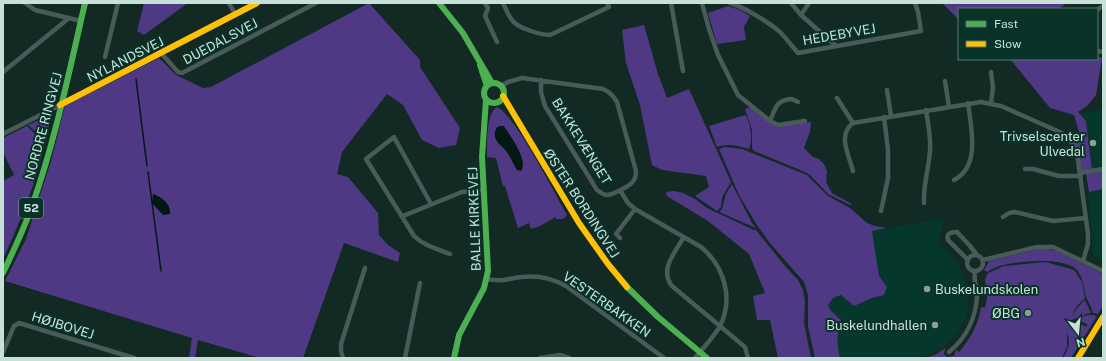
<svg xmlns="http://www.w3.org/2000/svg" width="1106" height="361" font-family="'Public Sans',sans-serif">
<style>
.built{fill:#06372d}
.green{fill:#4f3984}
.water{fill:#021812}
.lines{fill:none;stroke-linecap:round;stroke-linejoin:round}
.stream{stroke:#021812;stroke-width:1.5}
.street{stroke:#495b57;stroke-width:4.5}
.fast{stroke:#4caf50;stroke-width:6}
.slow{stroke:#ffc107;stroke-width:6}
.poi-dot{fill:#88a19a;stroke:#093229;stroke-width:1.5}
.labels{text-anchor:middle;stroke-width:4;stroke-linejoin:round;paint-order:stroke}
.shield{fill:#093229;stroke:#8eaca4;stroke-width:1}
.shield-label{font-size:12px;font-weight:bold;fill:#c7e1d9}
.street-label{font-size:13px;fill:#c7e1d9;stroke:#093229}
.poi-label{font-size:13px;fill:#c7e1d9;stroke:#093229;text-anchor:end}
</style>
<rect width="100%" height="100%" fill="#122924"/>
<!-- built -->
<path class="built" d="M1103 109V173L1086 176 1080 113Z
M1103 189V260L1093 255 1088 192Z
M946 218 940 232V243L942 247 952 256 959 266 966 280 968 292V306L965 319 956 334 941 349 927 355 915 358H840L837 342 838 329 841 320 829 310 828 305 833 298 841 295 854 306 872 298 884 295 887 287 879 276 872 231Z"/>
<!-- green -->
<path class="green" d="M144 3H188L144 35 137 31Z
M369 3 420 60V67L460 128 456 145 439 148 422 140 403 105 387 94 342 152 337 174 348 177 378 213 379 235 388 245 400 253 398 262 344 243 303 358H260L198 340 195 358H189L192 338 5 281 26 239 51 161 65 106 159 58 176 75 203 88 211 87Z
M942 3H1067L1058 9H959V20Z
M728 6 740 10 750 16 744 27 746 40 717 44 708 13Z
M644 25 658 74 667 98 689 89 731 182 722 197 721 207 717 211 695 196 709 187 706 176 662 170 652 165 640 105 626 63 622 30Z
M1097 56 1102 58 1096 95 1087 106 1078 112 1086 121 1092 170 1082 172 1073 141 1080 135 1074 115 1050 108 1010 59H1097Z
M497 107C515 115 555 194 567 215L563 219H556V217L540 226 531 229 529 223 518 228 505 186H503L496 158 487 157C487 145 486 113 497 107Z
M750 107 777 127 811 122 810 132 804 148 813 157 819 159 824 164 827 171 826 182 832 193 852 204 850 205 828 194 810 175 805 172 754 151 752 148V130L745 109Z
M745 115C751 123 753 140 749 149 738 146 728 143 717 147L709 126Z
M45 117H47L50 121 45 144 36 132 28 125Z
M27 126 38 137 44 146C35 185 20 223 3 259V181L14 175 3 152V138Z
M725 147 742 149 807 175 828 196 850 208 867 223 875 226 887 228 872 231 879 276 887 287 884 295 872 298 854 306 841 295 833 298 828 305 830 310 841 320C836 335 837 343 840 358H815L808 326V295L804 282 769 242 757 225 739 195 719 149Z
M1103 171V189L1089 192 1086 174Z
M732 184 752 223 756 228 719 212 722 209 726 194Z
M674 191 683 193 695 199 707 208 754 230H756L784 265 798 280 803 290 805 302 804 323 811 358H778L770 320H757L753 296 765 293 749 254 708 221 667 196 666 192Z
M1043 248 1057 251 1103 274V305L1098 314 1093 313C1092 308 1089 304 1087 299 1083 289 1084 279 1077 270 1065 257 1020 261 1004 265 998 266 992 269 987 272L984 270 989 261Z
M1046 262 1074 270 1082 282 1085 298 1076 307 1071 318 1077 308 1085 300 1091 313C1082 314 1076 320 1070 320V322H1076L1087 327V324L1077 320C1082 315 1090 314 1097 316L1071 358H1063C1068 350 1071 342 1067 333V347L1062 358H925L937 354 945 348 944 354 947 357 954 356 956 350 959 352C971 338 978 325 981 307L985 308 987 298 985 279 988 273 1004 266Z"/>
<!-- water -->
<path class="water" d="M500 126H504C510 136 529 160 521 171L517 170C513 164 511 157 506 151 503 146 495 142 495 136 494 132 496 130 497 127Z
M153 194C162 197 171 204 170 214L163 215 152 203Z"/>
<g class="lines">
<!-- stream -->
<path class="stream" d="M136 79 147 166
M148 172 161 271"/>
<!-- street -->
<path class="street" d="M25 3 35 10 81 21
M229 3 235 14
M485 3 488 8 485 16 497 42
M503 3C506 9 508 15 512 20 517 28 541 35 550 35L609 7 607 3
M671 3 683 71
M702 3 709 29 718 55 738 95 770 121 778 125 805 121
M730 3C744 7 768 22 779 31 786 38 792 46 798 53L921 31 918 12 915 3
M791 3 801 15 836 46
M1097 10 1103 6
M801 15 809 3
M1097 51 1103 52
M161 53 178 72 182 73 316 3
M105 57 118 3
M3 72 69 18
M991 72 993 88 991 103
M945 81 949 107
M501 86 508 82 522 78 603 89C610 92 613 96 617 102L636 171C636 174 636 177 634 180 631 186 612 195 606 195 602 194 600 192 597 190L545 106 541 92V80
M887 90 891 116
M837 98 853 123
M770 121C776 107 776 100 792 99L798 102
M3 134 60 105
M1025 169H1033L1059 176H1081
M853 171C849 155 837 135 853 123L981 102 1001 106 1062 133C1070 139 1074 144 1077 153L1088 234V244L1083 261
M1080 173 1103 169
M954 180C981 166 971 128 968 103
M620 190 628 203 635 209 701 247C724 266 734 298 720 326 714 337 703 348 695 358
M924 203C923 185 929 168 930 150 931 137 928 123 926 110
M431 204 394 137 366 159 414 236C424 246 438 249 450 254
M881 211 888 178V150L884 117
M403 216 462 192 483 190
M1003 217 1009 213 1015 212 1053 221 1086 218
M684 237C675 252 659 270 672 286L745 347 748 358
M620 238 616 234 635 209
M967 263a8 8 0 1 1 16 0a8 8 0 1 1-16 0Z
M968 260 948 240C946 234 950 232 957 232L970 246 977 255
M983 260 1037 247H1053L1103 271
M487 279C503 282 506 279 521 277 537 275 552 278 566 286L664 358
M3 352 14 326 19 323 134 358
M949 352C966 338 976 318 977 296 977 287 973 280 975 271
M343 358 341 351V344L365 268
M405 358 420 283
M540 358 560 355 569 358"/>
<!-- fast -->
<path class="fast" d="M439 3 463 33 492 83
M480 65 487 86
M484 93a10 10 0 1 1 20 0a10 10 0 1 1-20 0Z
M3 273C13 252 23 231 31 209 55 142 69 72 85 3
M627 287 658 317 707 358
M454 358 459 335 484 288 488 271 482 157 486 100"/>
<!-- slow -->
<path class="slow" d="M503 96 579 223 608 264 627 287
M60 105 257 3
M1078 358 1103 317"/>
</g>
<!-- markers -->
<g class="poi-dot">
<circle cx="1093" cy="143" r="4"/>
<circle cx="927" cy="289" r="4"/>
<circle cx="1028" cy="313" r="4"/>
<circle cx="935" cy="325" r="4"/>
</g>
<g class="labels">
<!-- shield labels -->
<rect class="shield" x="19" y="198" width="24" height="20" rx="3"/>
<g class="shield-label">
<text x="31" y="212">52</text>
</g>
<!-- street labels -->
<g class="street-label">
<text transform="translate(839 34) rotate(-10)" y="5">HEDEBYVEJ</text>
<text transform="translate(220 41) rotate(-28)" y="5">DUEDALSVEJ</text>
<text transform="translate(125 59) rotate(-27)" y="5">NYLANDSVEJ</text>
<text transform="translate(43 126) rotate(-75)" y="5">NORDRE RINGVEJ</text>
<text transform="translate(582 141) rotate(58)" y="5">BAKKEVÆNGET</text>
<text transform="translate(582 203) rotate(57)" y="5">ØSTER BORDINGVEJ</text>
<text transform="translate(474 219) rotate(-92)" y="5">BALLE KIRKEVEJ</text>
<text transform="translate(607 304) rotate(35)" y="5">VESTERBAKKEN</text>
<text transform="translate(63 325) rotate(17)" y="5">HØJBOVEJ</text>
</g>
<!-- poi labels -->
<g class="poi-label">
<text x="1085" y="141">Trivselscenter<tspan x="1085" dy="15">Ulvedal</tspan></text>
<text x="935" y="294" text-anchor="start">Buskelundskolen</text>
<text x="1020" y="318">ØBG</text>
<text x="927" y="330">Buskelundhallen</text>
</g>
</g>
<!-- border -->
<rect width="1106" height="361" fill="none" stroke="#c7e1d9" stroke-width="8"/>
<!-- legend -->
<rect x="958" y="8" width="140" height="52" fill="#093229" stroke="#55786f"/>
<rect x="966" y="21" width="20" height="6" fill="#4caf50" stroke="#55786f"/>
<text x="994" y="28" font-size="12" fill="#c7e1d9">Fast</text>
<rect x="966" y="41" width="20" height="6" fill="#ffc107" stroke="#55786f"/>
<text x="994" y="48" font-size="12" fill="#c7e1d9">Slow</text>
<!-- north arrow -->
<g transform="translate(1078 333) rotate(164)" stroke="#093229" stroke-width="3" paint-order="stroke">
<path d="M0-3L7 15L0 10L-7 15Z" fill="#c7e1d9"/>
<text y="-6" font-size="11" font-weight="bold" text-anchor="middle" fill="#c7e1d9">N</text>
</g>
</svg>
